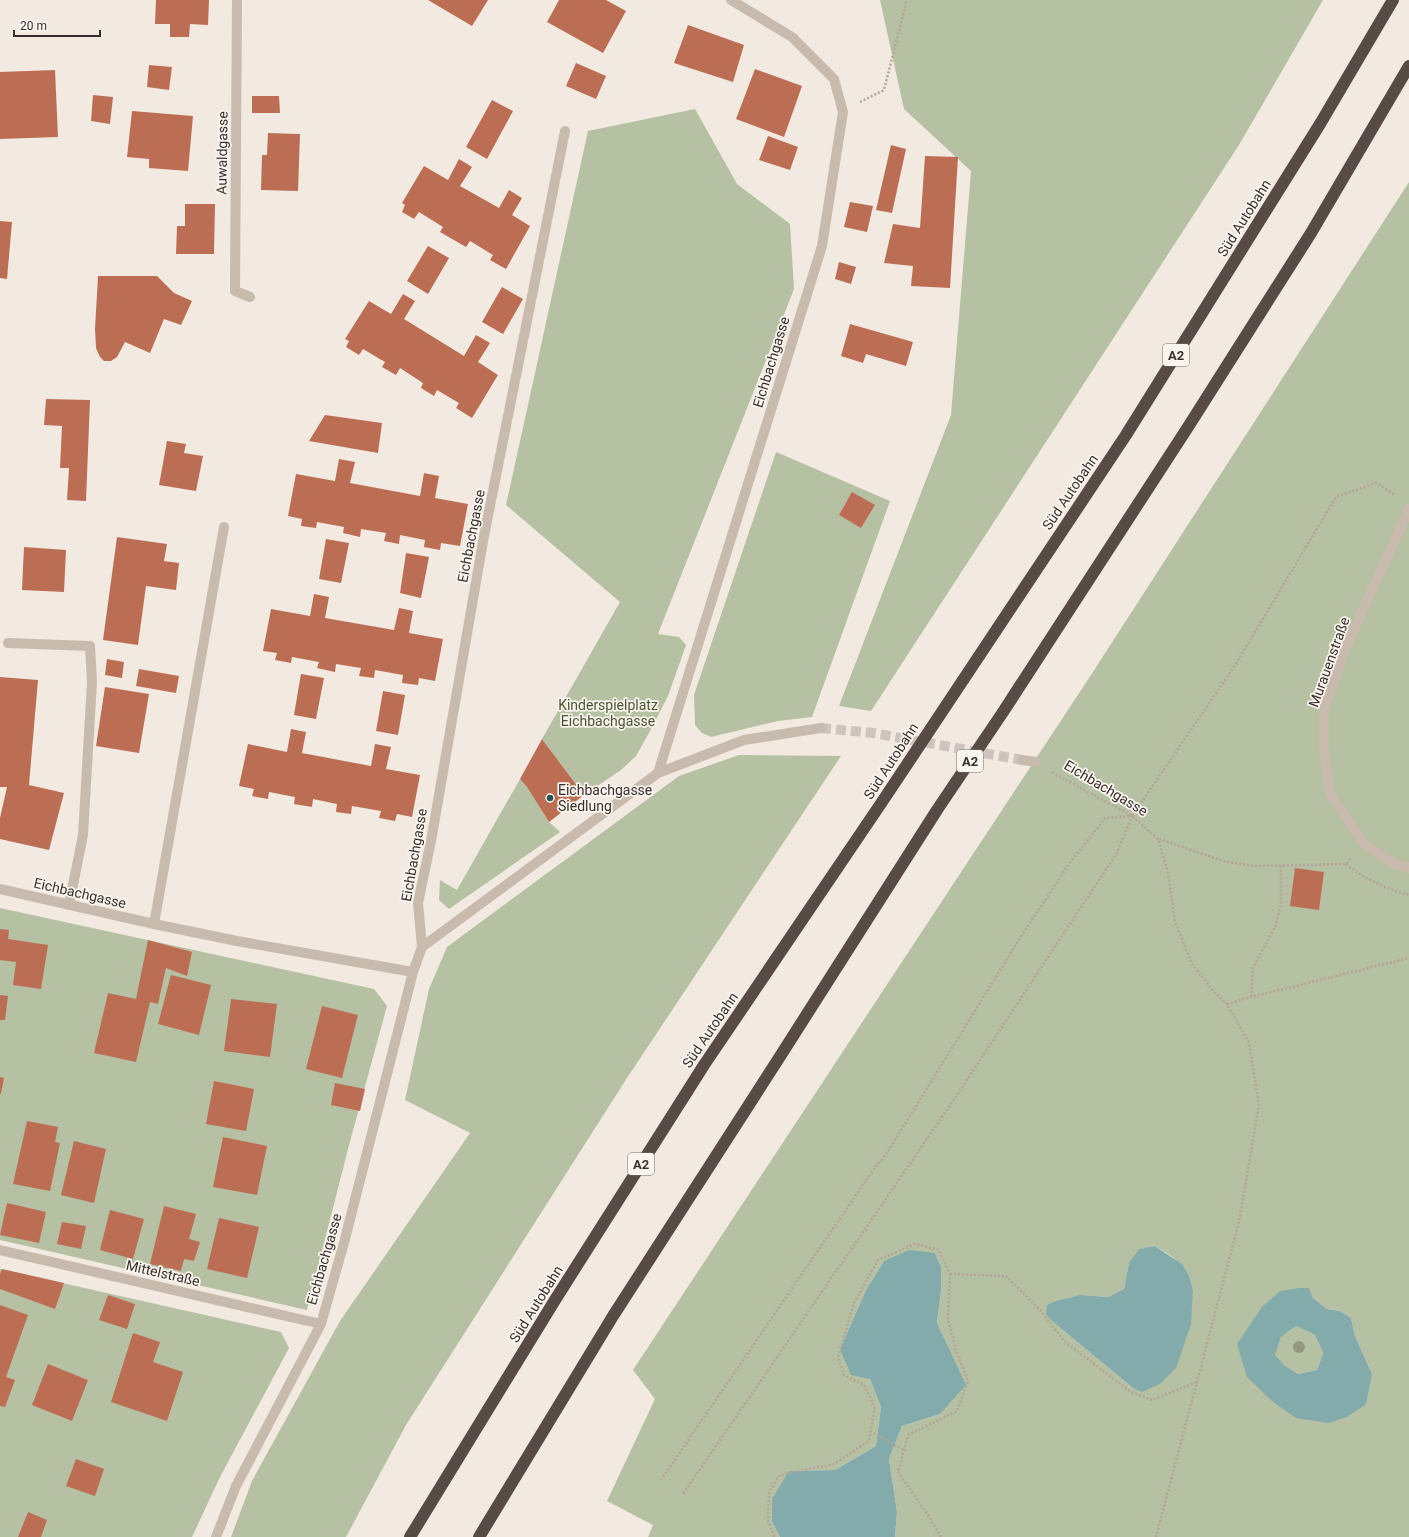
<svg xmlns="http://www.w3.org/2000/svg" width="1409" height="1537" font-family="Roboto,sans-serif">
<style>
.green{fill:#b6c0a2;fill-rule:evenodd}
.water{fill:#83abac;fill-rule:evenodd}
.building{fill:#bc6e55}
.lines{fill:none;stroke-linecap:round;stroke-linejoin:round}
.street-tunnel{stroke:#cdc5bd;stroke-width:10;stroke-dasharray:10 5;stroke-linecap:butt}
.path{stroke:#b5a498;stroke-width:2.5;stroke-dasharray:2 2;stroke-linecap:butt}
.lane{stroke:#c9baae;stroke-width:10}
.street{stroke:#c9baae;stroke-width:10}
.highway{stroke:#584a44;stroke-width:12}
.tree{fill:#949880}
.poi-dot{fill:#245457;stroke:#f9f4ee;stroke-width:1.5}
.labels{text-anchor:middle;stroke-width:3.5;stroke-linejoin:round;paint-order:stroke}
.shield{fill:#f9f4ee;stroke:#726b66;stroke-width:1}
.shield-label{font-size:13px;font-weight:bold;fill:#38302c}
.street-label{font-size:14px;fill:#38302c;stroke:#f9f4ee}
.park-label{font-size:14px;fill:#485531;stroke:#f9f4ee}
.poi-label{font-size:14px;fill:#38302c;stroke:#f9f4ee;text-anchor:start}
</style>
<rect width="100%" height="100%" fill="#f2eae1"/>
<!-- green -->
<path class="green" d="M880 0H1323L1239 145 871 711 839 706 951 415 971 171 904 109Z
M695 109 737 184 790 224 794 289 658 634 679 637 686 645 668 696 650 731 636 756 621 770 584 795 542 739 620 602 506 505 588 131Z
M1409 182V1537H895L897 1512 889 1459 902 1426 940 1414 965 1385 937 1323 941 1291V1267L935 1253 884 1261 866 1290 840 1349 870 1379 881 1407 876 1446 835 1470 789 1471 772 1522 780 1537H648L653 1525 607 1501 655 1399 633 1370 1091 675ZM1155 1246C1177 1259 1186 1264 1193 1290L1133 1388 1052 1321 1081 1295 1108 1297 1124 1289 1129 1263 1140 1249ZM1312 1297 1327 1309 1340 1311 1351 1318 1355 1336 1372 1374 1247 1377Z
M776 452 890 501 812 717 778 721 711 737 702 733 695 725 694 695Z
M739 755 841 756 627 1078 406 1425 346 1537H231L252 1481 340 1321 470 1133 405 1100 429 989 447 947 679 776Z
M520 779 527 787 549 822 560 832 449 909 439 900 440 880 457 890Z
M0 908 374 989 387 1006 349 1145 307 1310 0 1240Z
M0 1269 281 1332 289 1348 220 1477 192 1537H0Z
M1296 1326 1315 1335 1323 1353 1317 1370 1298 1374 1284 1365 1274 1355 1281 1337Z"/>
<!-- water -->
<path class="water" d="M1155 1246 1182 1264 1189 1276 1193 1290 1191 1324 1176 1368 1160 1384 1142 1392 1133 1388 1052 1321 1046 1314 1047 1305 1056 1301 1081 1295 1108 1297 1124 1289 1129 1263 1139 1249Z
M909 1250 935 1253 941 1267V1291L937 1323 966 1385 940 1414 902 1426 889 1459 897 1512 895 1537H780L772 1522V1499L789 1471 835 1470 876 1446 881 1407 870 1379 851 1375 840 1349 866 1290 884 1261Z
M1299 1288H1309L1312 1297 1327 1309 1340 1311 1351 1318 1355 1336 1372 1374 1366 1404 1347 1417 1329 1423 1296 1418 1273 1402 1247 1377 1237 1344 1262 1307 1280 1291ZM1296 1326 1315 1335 1323 1353 1317 1370 1298 1374 1284 1365 1275 1355 1281 1337Z"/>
<!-- building -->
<path class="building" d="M156 0H209L208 25 190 24 189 37H170V24H155Z
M428 0H488L472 26Z
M559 0H606L626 11 603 53 547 22Z
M688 25 744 45 733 82 674 63Z
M576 63 606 76 596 99 566 86Z
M149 65 172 67 169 90 147 87Z
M755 69 802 86 784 137 736 119Z
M55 70 58 137 0 139V72Z
M93 95 113 97 110 124 91 121Z
M252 96H279L280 113H252Z
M492 100 513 111 487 159 466 147Z
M132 111 193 116 188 171 149 168V159L127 157Z
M268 133 300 134 298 191 261 190 262 155H267Z
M768 136 798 147 790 170 759 160Z
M891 145 906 149 892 213 876 210Z
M925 156 958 157 950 288 911 286 913 266 884 263 893 224 920 228Z
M459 159 472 167 460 186 499 208 509 190 522 198 512 215 530 226 506 269 490 260 493 255 470 241 466 247 440 232 443 227 419 212 414 219 402 212 405 205 402 203 424 166 448 180Z
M850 202 873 206 867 232 844 227Z
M185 204H215L214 254H176L177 226H185Z
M0 221 12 222 7 279 0 278Z
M428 246 449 258 428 294 407 281Z
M839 262 856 267 851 284 835 279Z
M98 276H157L174 293 192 301 181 325 164 319 150 353 125 342 117 357 111 361H104L100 357 96 348 95 329Z
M502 287 523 299 503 334 482 322Z
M403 294 415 301 404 319 464 356 476 335 490 343 478 362 498 375 472 418 456 408 459 403 437 390 434 396 421 388 423 383 400 368 396 375 382 367 385 362 363 349 359 355 346 347 349 341 345 339 369 301 391 314Z
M850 324 913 342 906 366 866 354 863 363 841 356Z
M46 399 90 400 86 501 67 500 69 468H60L62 426 44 425Z
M325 415 382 423 378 453 309 441Z
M167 441 186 444 184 453 203 456 196 491 159 485Z
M339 459 355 462 350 483 420 496 424 473 439 476 435 498 468 504 460 546 441 543 440 550 424 547 425 540 400 535 399 544 384 541 386 533 361 529 360 537 343 533 344 527 317 522 316 528 301 526 302 519 288 516 296 474 335 481Z
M852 492 875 505 861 528 839 515Z
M117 537 167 544 164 561 179 563 176 590 146 586 138 645 103 640Z
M326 539 349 543 341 583 319 579Z
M24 547 66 550 64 592 22 590Z
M406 553 429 557 421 598 400 593Z
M314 594 329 597 325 618 394 630 399 608 413 611 409 633 443 639 435 681 419 678 418 685 402 683 403 675 375 670 374 678 359 676 361 668 336 664 335 672 317 668 319 662 292 657 291 663 275 660 277 653 263 651 271 609 310 616Z
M107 659 124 662 122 678 105 675Z
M139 669 179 676 176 693 136 686Z
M301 674 324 678 316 719 294 715Z
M0 677 38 680 29 785 64 793 49 850 0 839V818L7 787H0Z
M105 687 149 694 139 753 96 746Z
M383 691 405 695 398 735 376 731Z
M291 729 306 732 302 753 371 766 375 744 391 747 386 769 420 775 412 817 397 814 395 821 379 818 381 811 352 806 351 814 336 812 337 804 313 799 312 807 294 804 295 797 269 792 268 799 252 796 254 789 239 786 248 744 287 752Z
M542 739 584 795 549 822 527 787 520 779Z
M1295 868 1324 872 1319 910 1290 906Z
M0 929 9 930 8 939 48 945 41 989 13 985 16 962 0 960Z
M148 940 192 952 187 976 166 968 158 1004 150 1002 136 1062 94 1053 108 993 136 999Z
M171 975 211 985 199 1035 158 1024Z
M0 995 8 996 5 1020H0Z
M231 999 277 1004 270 1057 224 1051Z
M322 1006 358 1015 342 1078 306 1069Z
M0 1077 4 1078 1 1094H0Z
M214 1081 254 1089 246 1131 206 1124Z
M335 1083 365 1089 360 1111 331 1105Z
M27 1121 58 1127 55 1142 60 1143 50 1191 13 1184Z
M223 1137 267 1146 257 1195 213 1187Z
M74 1141 106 1149 94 1203 61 1195Z
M7 1203 46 1212 39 1243 0 1235Z
M164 1206 196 1214 189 1239 200 1242 194 1261 184 1259 181 1271 150 1264Z
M110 1210 144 1219 133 1259 100 1250Z
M219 1218 259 1227 247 1278 207 1269Z
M62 1222 86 1226 81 1249 57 1244Z
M2 1269 64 1283 55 1309 0 1289V1274Z
M108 1295 135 1304 127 1329 99 1320Z
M0 1305 28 1315 6 1377 15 1380 5 1407 0 1406Z
M133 1333 160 1342 153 1362 183 1372 167 1421 111 1402Z
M48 1364 88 1380 72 1421 32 1405Z
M76 1459 104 1469 95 1496 66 1486Z
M28 1512 47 1520 41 1537H18Z"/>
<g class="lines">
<!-- street-tunnel -->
<path class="street-tunnel" d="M821 728 873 733 1022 760"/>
<!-- path -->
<path class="path" d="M860 102 884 90 905 7 906 0
M1052 772 1132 816 1158 839 1168 873 1175 922 1192 964 1215 993 1227 1004 1249 1043 1259 1105 1239 1222 1156 1537
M1132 816 1234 667 1336 497 1376 483 1395 495
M1159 839 1223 861 1253 866 1346 864 1351 858
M1346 864C1365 879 1386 889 1409 895
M1251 997 1253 968 1276 925 1281 904V866
M1227 1004 1251 997 1409 958
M950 1274 1006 1276 1041 1311 1064 1341 1131 1392 1152 1400 1197 1382
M870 1431 904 1450
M661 1480 871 1173 887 1153 1020 938 1069 864 1105 818 1132 816 1117 853 949 1107 683 1494
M774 1537 768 1520 769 1492 780 1475 834 1464 869 1441 875 1407 864 1385 844 1375 838 1357 854 1303 878 1260 915 1244 939 1250 950 1274 948 1320 956 1350 968 1381 957 1411 908 1435 898 1472 928 1515 941 1537"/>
<!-- lane -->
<path class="lane" d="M8 643 90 646 92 682 83 835 69 905
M154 924 224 527"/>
<!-- street -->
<path class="street" d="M237 0 235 291 250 297
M1409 509 1345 649 1324 709V750L1330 794 1364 844 1396 864 1409 868
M1022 760 1036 762
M658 773 822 246 843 112 834 79 792 37 731 0
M0 889 154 924 237 941 413 972
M422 947 418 903 431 841 484 536 565 131
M0 1250 321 1324
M216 1537 236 1486 321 1324 345 1239 413 972 422 947 658 773 744 740 821 728"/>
<!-- highway -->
<path class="highway" d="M410 1537 555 1300 704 1065 884 799 1126 435 1320 124 1393 0
M479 1537 613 1316 779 1058 937 810 1003 712 1188 427 1311 233 1409 66"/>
</g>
<!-- trees -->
<circle class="tree" cx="1299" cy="1347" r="6"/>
<!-- markers -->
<circle class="poi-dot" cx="550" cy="798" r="4"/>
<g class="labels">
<!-- shield labels -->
<g class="shield">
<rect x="1163" y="344" width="26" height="22" rx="3"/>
<rect x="957" y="750" width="26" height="22" rx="3"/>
<rect x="628" y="1153" width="26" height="22" rx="3"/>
</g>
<g class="shield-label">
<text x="1176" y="360">A2</text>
<text x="970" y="766">A2</text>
<text x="641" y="1169">A2</text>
</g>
<!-- street labels -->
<g class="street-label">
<text transform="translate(222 153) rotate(-89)" y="5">Auwaldgasse</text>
<text transform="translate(1244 218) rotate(-58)" y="5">Süd Autobahn</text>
<text transform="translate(771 362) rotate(-73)" y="5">Eichbachgasse</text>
<text transform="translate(1070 492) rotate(-56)" y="5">Süd Autobahn</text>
<text transform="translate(471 536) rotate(-79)" y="5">Eichbachgasse</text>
<text transform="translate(1329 662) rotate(-70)" y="5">Murauenstraße</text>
<text transform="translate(891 761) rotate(-57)" y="5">Süd Autobahn</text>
<text transform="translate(1106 788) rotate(31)" y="5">Eichbachgasse</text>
<text transform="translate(414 855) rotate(-80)" y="5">Eichbachgasse</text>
<text transform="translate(80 893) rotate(13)" y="5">Eichbachgasse</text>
<text transform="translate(710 1030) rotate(-56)" y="5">Süd Autobahn</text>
<text transform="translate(324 1259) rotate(-74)" y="5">Eichbachgasse</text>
<text transform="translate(163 1273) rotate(13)" y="5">Mittelstraße</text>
<text transform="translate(536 1304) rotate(-58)" y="5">Süd Autobahn</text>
</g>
<!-- park labels -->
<g class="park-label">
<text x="608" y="710">Kinderspielplatz<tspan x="608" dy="16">Eichbachgasse</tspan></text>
</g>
<!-- poi labels -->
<g class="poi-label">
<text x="558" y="795">Eichbachgasse<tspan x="558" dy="16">Siedlung</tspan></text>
</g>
</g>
<!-- scale -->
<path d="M14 30v6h86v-6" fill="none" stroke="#38302c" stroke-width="2"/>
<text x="20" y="30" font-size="12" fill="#38302c" stroke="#f9f4ee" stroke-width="3" paint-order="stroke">20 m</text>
</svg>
